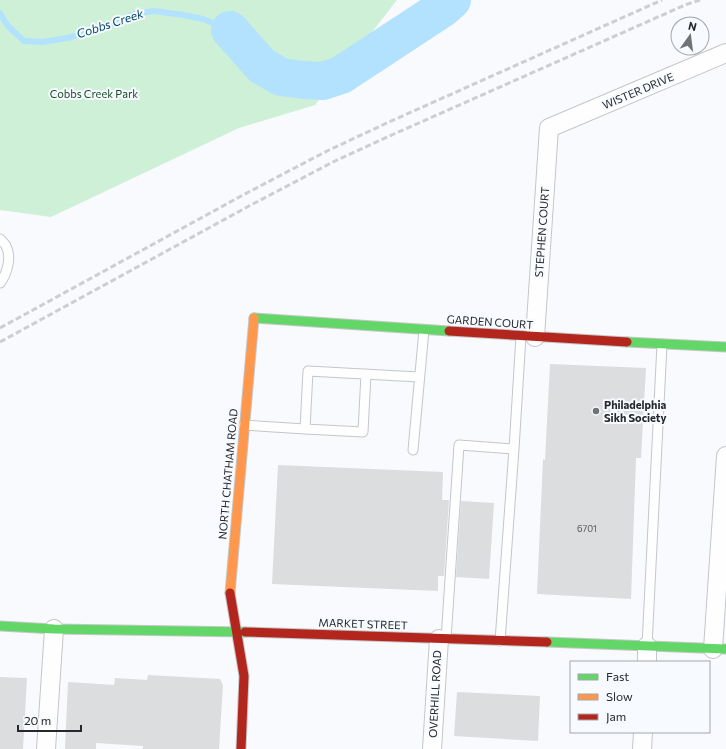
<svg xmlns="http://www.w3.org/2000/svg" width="726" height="749" font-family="Commissioner,sans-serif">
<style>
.green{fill:#cef0d7}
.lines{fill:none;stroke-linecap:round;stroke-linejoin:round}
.stream{stroke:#b3e2fe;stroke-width:6}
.river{stroke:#b3e2fe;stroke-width:38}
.building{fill:#dbdddf}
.lane-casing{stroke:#c4c6c8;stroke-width:11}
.street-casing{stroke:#c4c6c8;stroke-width:20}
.fast-casing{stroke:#c4c6c8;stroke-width:11}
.slow-casing{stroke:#c4c6c8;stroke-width:11}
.jam-casing{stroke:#c4c6c8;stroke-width:11}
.lane{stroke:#fefeff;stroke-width:9}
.street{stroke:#fefeff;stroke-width:18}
.fast{stroke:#63d668;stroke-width:9}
.slow{stroke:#ff974d;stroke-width:9}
.jam{stroke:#b3261e;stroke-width:9}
.rail{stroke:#cececf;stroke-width:3;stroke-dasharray:6 3;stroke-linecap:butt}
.poi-dot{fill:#707274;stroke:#f7fafe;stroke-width:1.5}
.labels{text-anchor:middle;stroke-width:4;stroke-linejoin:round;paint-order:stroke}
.number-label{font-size:9px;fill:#535558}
.street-label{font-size:11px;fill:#26282b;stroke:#f7fafe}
.park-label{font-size:11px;fill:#164a26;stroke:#f7fafe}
.poi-label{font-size:11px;font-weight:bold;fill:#26282b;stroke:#f7fafe;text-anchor:start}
.water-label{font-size:12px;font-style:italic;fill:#004968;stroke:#f7fafe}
</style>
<rect width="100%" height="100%" fill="#f8fafd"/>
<!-- green -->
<path class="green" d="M0 0H397L315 105 239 128 51 217 0 210Z"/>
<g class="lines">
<!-- stream -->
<path class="stream" d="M0 13 7 25 24 41 43 42 67 38 90 32 116 23 134 14 154 11 184 15 203 19 230 30"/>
<!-- river -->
<path class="river" d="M230 30 262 66 281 77 304 80 323 81 341 75 443 8 452 0"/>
</g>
<!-- building -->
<path class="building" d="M550 364 646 368 641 458H636L631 599 537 594 543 459 545 460Z
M278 465 443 472 442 500H449L444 576H438V591L272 584Z
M461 501 494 503 489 579 456 577Z
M148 675 220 679 223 685 219 749H143V746L96 743V749H65L68 682 114 685 115 678 147 680Z
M0 677 27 678 23 749H0Z
M457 692 540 696 538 741 454 736Z"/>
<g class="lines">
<!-- lane casing -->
<g class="lane-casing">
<path id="lane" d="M0 239C2 241 5 244 6 246 12 257 7 274 0 283
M244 425 305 429 308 371 419 377
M305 429 363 432 366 374
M413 450 424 330
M446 639 459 445 514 449
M500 641 514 449 521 336
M647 646 662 344"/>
</g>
<!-- street casing -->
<g class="street-casing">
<path id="street" d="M535 337 549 128 726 53
M713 649 726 456
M647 662V646
M46 749 54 629
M432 749 439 639
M642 749 643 732"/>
</g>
<!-- fast casing -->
<g class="fast-casing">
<path id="fast" d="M254 318 449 331
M627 342 726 347
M0 626 54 629 245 632
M547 642 726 649"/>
</g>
<!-- slow casing -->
<g class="slow-casing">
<path id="slow" d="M230 593 254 318"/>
</g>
<!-- jam casing -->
<g class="jam-casing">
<path id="jam" d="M449 331 627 342
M230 593 244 676 241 749
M245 632 547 642"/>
</g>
<!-- lane -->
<use href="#lane" class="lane"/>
<!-- street -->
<use href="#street" class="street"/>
<!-- fast -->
<use href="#fast" class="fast"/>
<!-- slow -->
<use href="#slow" class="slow"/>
<!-- jam -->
<use href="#jam" class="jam"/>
<!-- rail -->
<path class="rail" d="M0 328 243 195 327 151 389 122 662 0
M0 342 249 206 333 162 394 134 685 5 700 0"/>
</g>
<!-- markers -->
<circle class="poi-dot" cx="596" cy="411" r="4"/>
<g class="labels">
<!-- number labels -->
<g class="number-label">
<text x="587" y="532">6701</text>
</g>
<!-- street labels -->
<g class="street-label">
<text transform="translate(638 91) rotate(-23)" y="4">WISTER DRIVE</text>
<text transform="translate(542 232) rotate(-86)" y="4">STEPHEN COURT</text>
<text transform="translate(490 322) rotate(4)" y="4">GARDEN COURT</text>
<text transform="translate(228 474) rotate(-85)" y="4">NORTH CHATHAM ROAD</text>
<text transform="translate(363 624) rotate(2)" y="4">MARKET STREET</text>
<text transform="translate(435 694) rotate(-87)" y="4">OVERHILL ROAD</text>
</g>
<!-- park labels -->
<g class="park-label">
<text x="94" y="98">Cobbs Creek Park</text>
</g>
<!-- poi labels -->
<g class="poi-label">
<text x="604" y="409">Philadelphia<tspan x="604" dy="13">Sikh Society</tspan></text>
</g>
<!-- water labels -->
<g class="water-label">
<text transform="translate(110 24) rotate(-18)" y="4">Cobbs Creek</text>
</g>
</g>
<!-- legend -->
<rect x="570" y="661" width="140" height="72" fill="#f7fafe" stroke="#a3a6aa"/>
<rect x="578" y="674" width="20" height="6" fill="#63d668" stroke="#a3a6aa"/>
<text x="606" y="681" font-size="12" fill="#26282b">Fast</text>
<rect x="578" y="694" width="20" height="6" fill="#ff974d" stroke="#a3a6aa"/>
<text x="606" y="701" font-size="12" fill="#26282b">Slow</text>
<rect x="578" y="714" width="20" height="6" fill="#b3261e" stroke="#a3a6aa"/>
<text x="606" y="721" font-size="12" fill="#26282b">Jam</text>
<!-- north arrow -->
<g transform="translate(690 36) rotate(14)"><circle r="19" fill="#f7fafe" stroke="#a3a6aa"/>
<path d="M0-3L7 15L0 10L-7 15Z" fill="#707274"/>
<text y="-6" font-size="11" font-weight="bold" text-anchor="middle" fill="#26282b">N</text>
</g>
<!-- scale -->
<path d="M18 725v6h63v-6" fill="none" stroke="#26282b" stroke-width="2"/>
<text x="24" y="725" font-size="12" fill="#26282b" stroke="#f7fafe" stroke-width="3" paint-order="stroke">20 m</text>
</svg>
